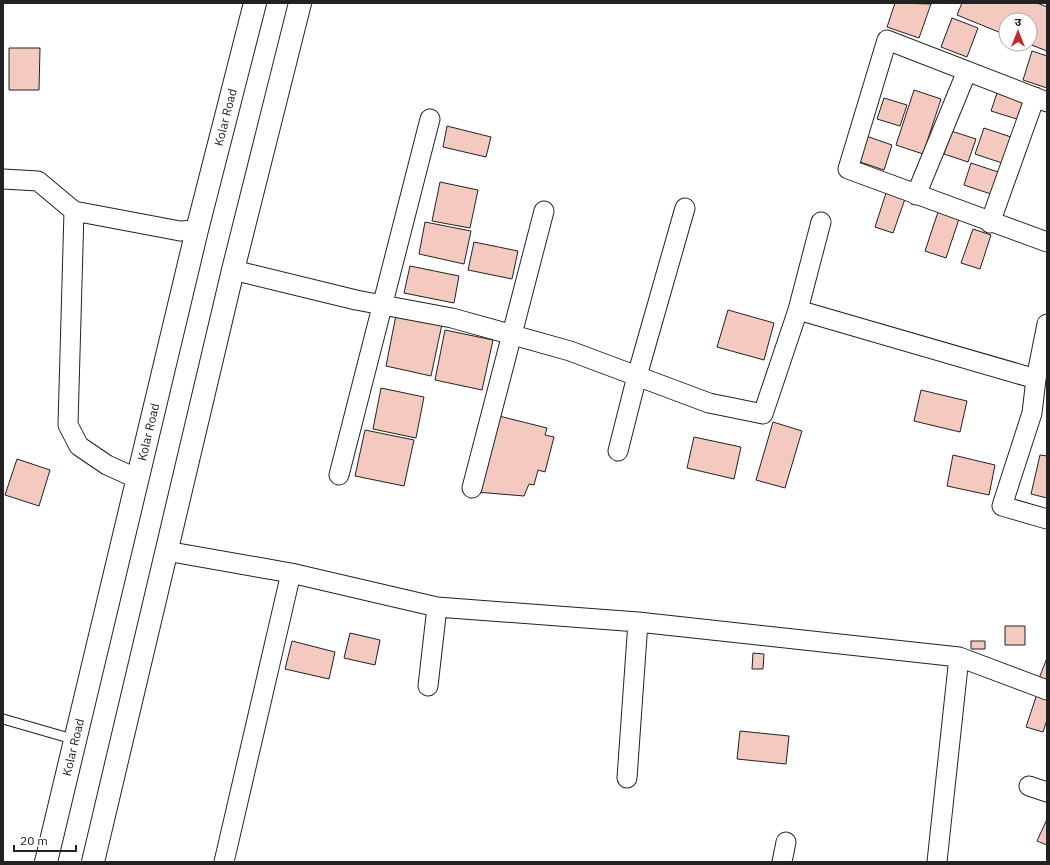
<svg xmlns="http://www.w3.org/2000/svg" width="1050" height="865" font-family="'IBM Plex Sans','Noto Sans Devanagari',sans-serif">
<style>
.building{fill:#f3c9c0;stroke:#222}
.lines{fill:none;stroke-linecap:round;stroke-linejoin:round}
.service-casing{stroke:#222;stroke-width:11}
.minor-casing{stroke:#222;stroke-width:21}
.secondary-casing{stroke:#222;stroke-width:24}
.service{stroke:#fff;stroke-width:9}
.minor{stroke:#fff;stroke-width:19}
.secondary{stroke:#fff;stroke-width:22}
.labels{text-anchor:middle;stroke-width:3;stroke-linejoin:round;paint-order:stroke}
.street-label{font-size:12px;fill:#222;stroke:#fff}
</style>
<rect width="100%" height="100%" fill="#fff"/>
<!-- building -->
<path class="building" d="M895 3 931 4 919 38 887 27Z
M962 3H1037L1047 7V51L1029 44H1030V20H1006V35L957 15Z
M952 18 978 28 967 57 941 47Z
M9 48H40L39 90H9Z
M1032 51 1047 56V88L1023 80Z
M914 90 941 99 923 154 896 145Z
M997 93 1026 102 1020 120 991 111Z
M884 98 907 105 900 126 877 119Z
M447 126 491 137 486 157 443 147Z
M984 128 1011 137 1002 163 975 154Z
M951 131 976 139 968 162 944 154Z
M866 136 892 145 884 170 857 161Z
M971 163 998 172 991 194 964 185Z
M440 182 478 190 470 228 432 221Z
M886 193 905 199 893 233 875 227Z
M938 212 959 219 946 258 925 251Z
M425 222 471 231 464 264 419 254Z
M973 229 991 235 980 269 961 263Z
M474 242 518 251 512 279 468 270Z
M410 266 459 276 454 303 404 293Z
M728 310 774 323 764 360 717 347Z
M396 315 442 324 431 376 386 366Z
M445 330 493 340 482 390 435 380Z
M381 388 424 397 416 438 373 429Z
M921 390 967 401 960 432 914 421Z
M495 415 547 428 545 435 554 437 545 472 538 470 534 485 529 484 524 496 476 492Z
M773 422 802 431 785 488 756 480Z
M365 430 414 440 404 486 355 476Z
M694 437 741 447 734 479 687 468Z
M953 455 995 465 989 495 947 486Z
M1040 455 1047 456V498L1031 494Z
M17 459 50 470 39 506 5 495Z
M1005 626H1025V645H1005Z
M350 633 380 640 375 665 344 658Z
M292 641 335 652 329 679 285 669Z
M971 641H985V649H971Z
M753 653 764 654 763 669H752Z
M1047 658V685L1038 681Z
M1037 694 1047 697V720L1043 732 1026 727Z
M740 731 789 736 786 764 737 759Z
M1047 819V845L1037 841Z"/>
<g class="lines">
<!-- service casing -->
<g class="service-casing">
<path id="service" d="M3 719 76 740"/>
</g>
<!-- minor casing -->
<g class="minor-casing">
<path id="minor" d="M1047 102 887 40 848 169 1047 242
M3 179 38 181 74 211 180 231 197 230
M916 195 967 71
M74 211 68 425 79 446 107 465 138 479
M990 223 1035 97
M233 270 356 300 452 318 570 351 709 403 763 414 798 310 821 222
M798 310 1036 379
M1047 324 1036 379 1032 413 1002 506 1047 519
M618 451 637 376 685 208
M339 475 430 119
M472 488 544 211
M166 551 291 573 437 607 638 622 959 657 1047 690
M428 686 437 607
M627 778 638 622
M1029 786 1047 792
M224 862 291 573
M782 862 786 842
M937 862 959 657"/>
</g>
<!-- secondary casing -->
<g class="secondary-casing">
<g id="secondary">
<path id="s1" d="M46 862 197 230 255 3"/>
<path d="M93 862 233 270 300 3"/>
</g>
</g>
<!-- service -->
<use href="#service" class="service"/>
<!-- minor -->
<use href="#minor" class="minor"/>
<!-- secondary -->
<use href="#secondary" class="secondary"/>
</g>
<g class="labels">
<!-- street labels -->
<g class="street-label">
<text dy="4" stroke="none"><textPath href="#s1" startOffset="766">Kolar Road</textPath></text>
<text dy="4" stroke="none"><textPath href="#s1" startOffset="442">Kolar Road</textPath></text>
<text dy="4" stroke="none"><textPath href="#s1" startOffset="118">Kolar Road</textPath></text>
</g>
</g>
<!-- border -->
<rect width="1050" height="865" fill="none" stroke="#222222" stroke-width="8"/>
<!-- north arrow -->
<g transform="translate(1018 32)"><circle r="19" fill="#ffffff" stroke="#a7a7a7"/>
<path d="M0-3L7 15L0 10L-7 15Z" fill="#c62828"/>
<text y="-6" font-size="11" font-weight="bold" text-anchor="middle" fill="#222222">उ</text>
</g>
<!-- scale -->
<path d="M14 845v6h62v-6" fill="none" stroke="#222222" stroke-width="2"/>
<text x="20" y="845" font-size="12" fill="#222222" stroke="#ffffff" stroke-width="3" paint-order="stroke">20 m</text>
</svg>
